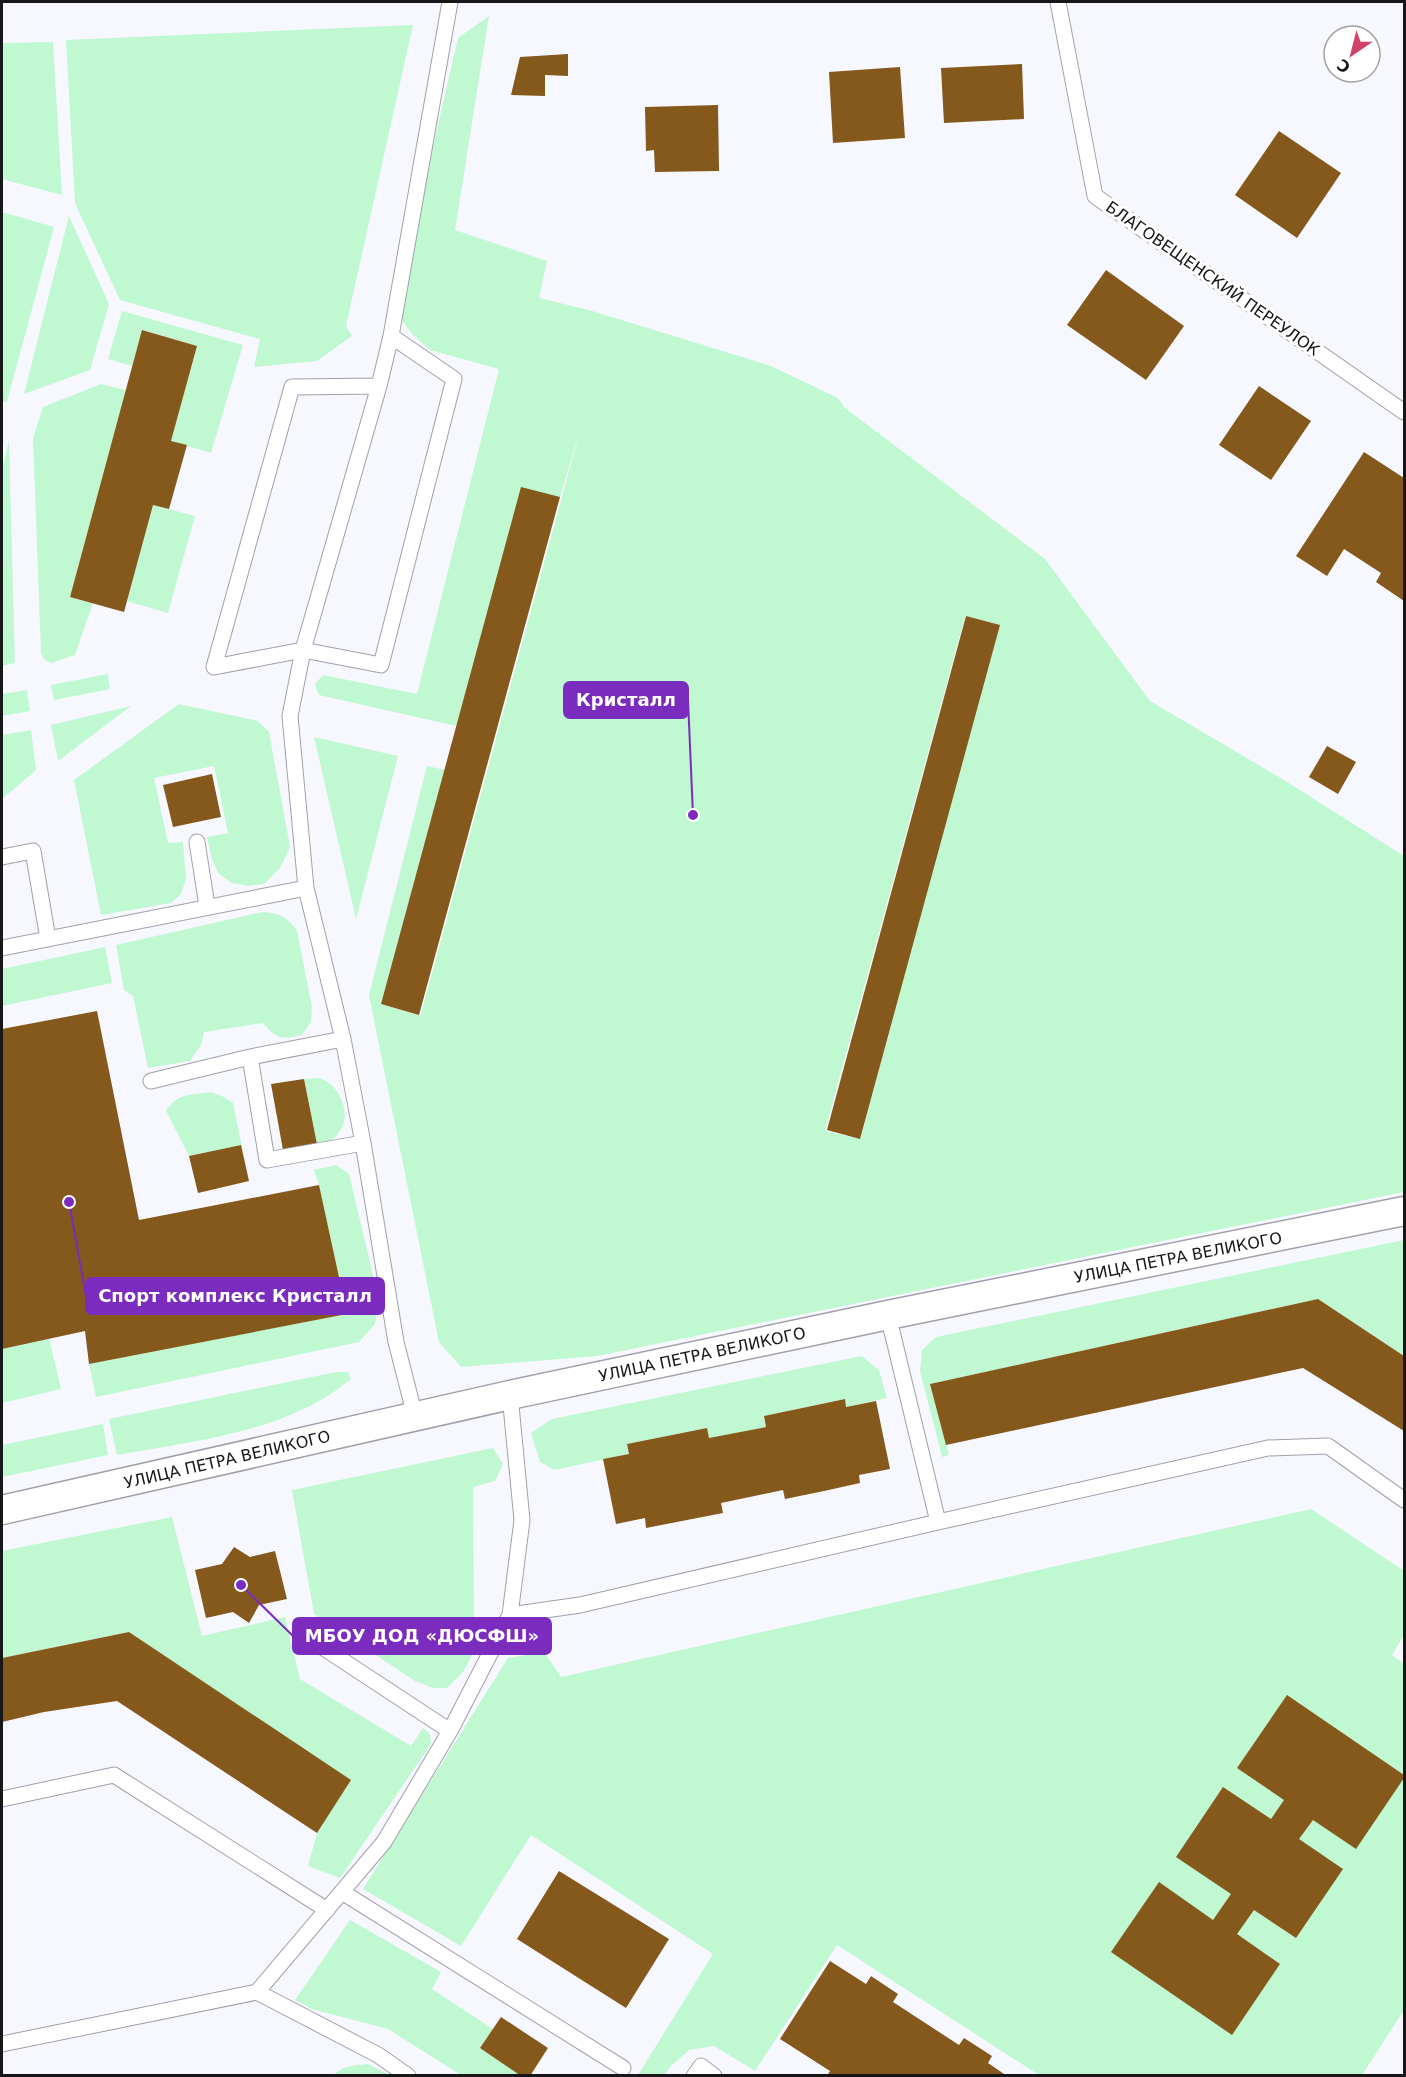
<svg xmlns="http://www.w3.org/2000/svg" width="1406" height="2077" font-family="'DejaVu Sans',sans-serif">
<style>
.green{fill:#c0f8d1;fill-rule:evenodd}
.building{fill:#85581b}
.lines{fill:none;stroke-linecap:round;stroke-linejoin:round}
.lane-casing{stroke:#a1a0aa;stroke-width:17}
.street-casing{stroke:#a1a0aa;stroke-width:31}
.lane{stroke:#fff;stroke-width:15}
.street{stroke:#fff;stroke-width:28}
.labels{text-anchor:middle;stroke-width:6;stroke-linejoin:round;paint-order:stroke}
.street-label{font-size:16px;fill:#17171a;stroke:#fff}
.leader{fill:none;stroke:#7b2cbf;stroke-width:2}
.callout-dot{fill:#7b2cbf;stroke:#fff;stroke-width:2}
.callout{fill:#7b2cbf;stroke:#7b2cbf;stroke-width:2}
.callout-label{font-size:18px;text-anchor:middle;font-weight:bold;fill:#fff}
</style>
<rect width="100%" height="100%" fill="#f7f7ff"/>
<!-- green -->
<path class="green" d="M489 16 455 230 547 261 539 298 589 310 771 366 838 398 845 408 1045 559 1150 701 1284 780 1404 856V1192L597 1356 461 1367 439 1342 369 995 427 766 445 770 381 1004 419 1015 420 1017 580 431 560 497 456 726 319 695 315 684 323 675 417 694 499 369 430 350 412 334 401 319 398 299 458 38ZM966 613V616L999 625 860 1139 825 1131Z
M413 25 346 326 352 336 317 361 254 367 260 339 120 300 75 203 66 40Z
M53 42 62 195 2 179V43Z
M2 212 54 227 7 402 2 401Z
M69 216 109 304 90 370 24 394Z
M122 311 243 345 211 453 171 441 197 346 143 330 132 366 108 359Z
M101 384 126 390 70 597 93 603 75 655 51 663 45 660 41 653 33 438 43 407Z
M9 440 15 663 2 666V470Z
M153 505 195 516 168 613 127 601Z
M108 674 110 689 54 700 51 685Z
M27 690 30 711 2 716V694Z
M179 704 258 721 269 732 290 847 280 868 264 884 248 886 232 883 219 874 212 860 207 837 228 833 214 766 154 778 168 843 183 842 186 879 181 894 171 903 101 915 74 780Z
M131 706 58 761 51 725Z
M31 730 36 770 2 799V735Z
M314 737 398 756 356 919Z
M263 912C279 913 288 917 297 931L312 1007 311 1022 302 1035C282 1040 276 1039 263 1023L204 1032 201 1045 190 1061 148 1068 133 996 124 990 116 945Z
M105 947 112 983 2 1006V969Z
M319 1078C344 1086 356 1124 331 1140 327 1142 321 1143 317 1144L304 1079Z
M211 1092 224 1097 233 1103 249 1181 241 1145 189 1156 166 1111C177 1093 191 1095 211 1092Z
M336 1165 349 1174 379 1300 375 1324 359 1342 96 1397 89 1364 346 1314 319 1185 314 1170Z
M1404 1240V1356L1318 1299 931 1384 949 1455 942 1457 920 1371 922 1350 936 1337Z
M49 1338 61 1389 2 1403V1349Z
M862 1356 879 1370 887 1398 846 1407 844 1399 764 1416 766 1427 709 1438 706 1428 627 1444 629 1454 554 1470 540 1462 531 1433 552 1419Z
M336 1372H348L351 1379C288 1432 195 1441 117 1455L109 1419Z
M103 1424 108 1455 2 1477V1445Z
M493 1448 503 1464 495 1481 473 1487 474 1651 464 1671 447 1688H433L415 1681 314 1614 292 1490Z
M1311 1509 1404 1571V1635L1392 1655 1404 1664V2010L1362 2075H1039L837 1945 755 2071 714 2046 689 2050 670 2067 664 2075H638L713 1954 531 1835 461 1946 363 1889 508 1658 544 1652 561 1677Z
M172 1517 202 1636 285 1617 300 1679 411 1746 423 1728 430 1734 431 1744 340 1878 308 1866 317 1833 350 1780 129 1632 2 1658V1551Z
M350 1920 441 1972 432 1989 493 2029 480 2048 521 2075H461L388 2029 312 2009 295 2000Z
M368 2064 390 2075H333C343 2066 354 2065 368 2064Z"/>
<!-- building -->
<path class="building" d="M568 54V76L545 75V96L511 95 520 57Z
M1022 64 1024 119 944 123 941 68Z
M900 67 905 138 833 143 829 72Z
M718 105 719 171 655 172 654 150 646 151 645 107Z
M1279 131 1341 173 1297 238 1235 195Z
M1106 270 1184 326 1146 380 1067 325Z
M142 330 197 346 171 441 187 445 169 509 153 505 124 612 70 597Z
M1259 386 1311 421 1271 480 1219 445Z
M1364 452 1404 478V601L1376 582 1381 573 1344 549 1327 576 1296 556Z
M521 487 560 497 419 1015 381 1004Z
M966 616 1000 625 860 1139 827 1130Z
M1327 746 1356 762 1338 794 1309 777Z
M212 774 221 817 173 827 163 785Z
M97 1011 139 1220 319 1185 347 1314 89 1364 85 1331 2 1349V1029Z
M304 1079 317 1144 283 1150 271 1084Z
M241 1145 249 1181 198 1193 189 1156Z
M1318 1299 1404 1356V1431L1303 1368 946 1445 930 1384Z
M845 1399 846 1407 876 1401 890 1469 859 1475 860 1483 824 1491 785 1499 783 1490 721 1503 723 1513 646 1528 645 1518 616 1524 603 1459 629 1454 627 1444 707 1428 709 1438 766 1427 764 1416Z
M234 1547 250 1557 275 1551 287 1599 259 1605 249 1623 233 1612 206 1618 195 1570 222 1564Z
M129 1632 351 1780 317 1833 117 1701 44 1712 2 1722V1658Z
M1287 1695 1404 1775V1778L1356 1849 1313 1820 1299 1839 1343 1869 1296 1938 1254 1910 1237 1934 1280 1964 1232 2035 1111 1952 1159 1882 1213 1920 1231 1894 1176 1857 1223 1787 1271 1819 1284 1800 1237 1768Z
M559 1871 669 1939 626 2008 517 1939Z
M830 1961 866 1984 871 1976 898 1994 893 2002 959 2045 964 2038 992 2056 988 2063 1007 2076H827L830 2071 780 2039Z
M501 2017 548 2048 530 2076H521L480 2048Z"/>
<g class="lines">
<!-- lane casing -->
<g class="lane-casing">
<path id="lane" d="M1058 2 1095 196 1404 412
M379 386 292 387 214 667 303 650 381 665 454 379 391 336
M197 842 207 906
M2 857 33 851 48 939
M2 948 306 888
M343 1039 250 1057 267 1160 363 1143
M151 1081 250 1057
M888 1315 938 1522
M415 1416 396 1342 363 1143 343 1039 306 888 290 716 303 650 379 386 391 336 450 2
M510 1615 580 1605 938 1522 1268 1448 1328 1446 1404 1500
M310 1639 450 1731
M2 1799 114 1775 327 1910
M342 1892 623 2068
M257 1992 378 2055 408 2076
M2 2044 257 1992 384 1842 450 1731 510 1615 522 1520 510 1395
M694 2076 701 2066 714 2076"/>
</g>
<!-- street casing -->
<g class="street-casing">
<path id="street" d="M2 1510 510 1395 888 1315 1404 1211"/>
</g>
<!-- lane -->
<use href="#lane" class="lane"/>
<!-- street -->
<use href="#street" class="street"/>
</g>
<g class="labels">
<!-- street labels -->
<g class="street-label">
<text transform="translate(1213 278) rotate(35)" y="6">БЛАГОВЕЩЕНСКИЙ ПЕРЕУЛОК</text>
<text transform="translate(1178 1257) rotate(-11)" y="6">УЛИЦА ПЕТРА ВЕЛИКОГО</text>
<text transform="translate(702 1354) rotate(-12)" y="6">УЛИЦА ПЕТРА ВЕЛИКОГО</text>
<text transform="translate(227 1459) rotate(-13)" y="6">УЛИЦА ПЕТРА ВЕЛИКОГО</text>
</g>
</g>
<!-- callouts -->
<path class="leader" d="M693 815L688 700M69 1202L86 1296M241 1585L293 1636"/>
<g class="callout-dot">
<circle cx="693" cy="815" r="6"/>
<circle cx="69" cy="1202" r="6"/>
<circle cx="241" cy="1585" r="6"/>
</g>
<g class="callout">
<rect x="564" y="682" width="124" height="36" rx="6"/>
<rect x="86" y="1278" width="298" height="36" rx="6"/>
<rect x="293" y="1618" width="258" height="36" rx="6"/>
</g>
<g class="callout-label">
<text x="626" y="706">Кристалл</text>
<text x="235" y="1302">Спорт комплекс Кристалл</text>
<text x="422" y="1642">МБОУ ДОД «ДЮСФШ»</text>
</g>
<!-- border -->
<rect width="1406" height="2077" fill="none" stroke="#17171a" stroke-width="6"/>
<!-- north arrow -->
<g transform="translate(1352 54) rotate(215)"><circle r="28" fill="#ffffff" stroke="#a2a2a3" stroke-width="1.5"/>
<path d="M0-4.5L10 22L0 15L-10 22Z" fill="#d14268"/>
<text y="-9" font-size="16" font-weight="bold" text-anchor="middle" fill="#17171a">С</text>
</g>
</svg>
